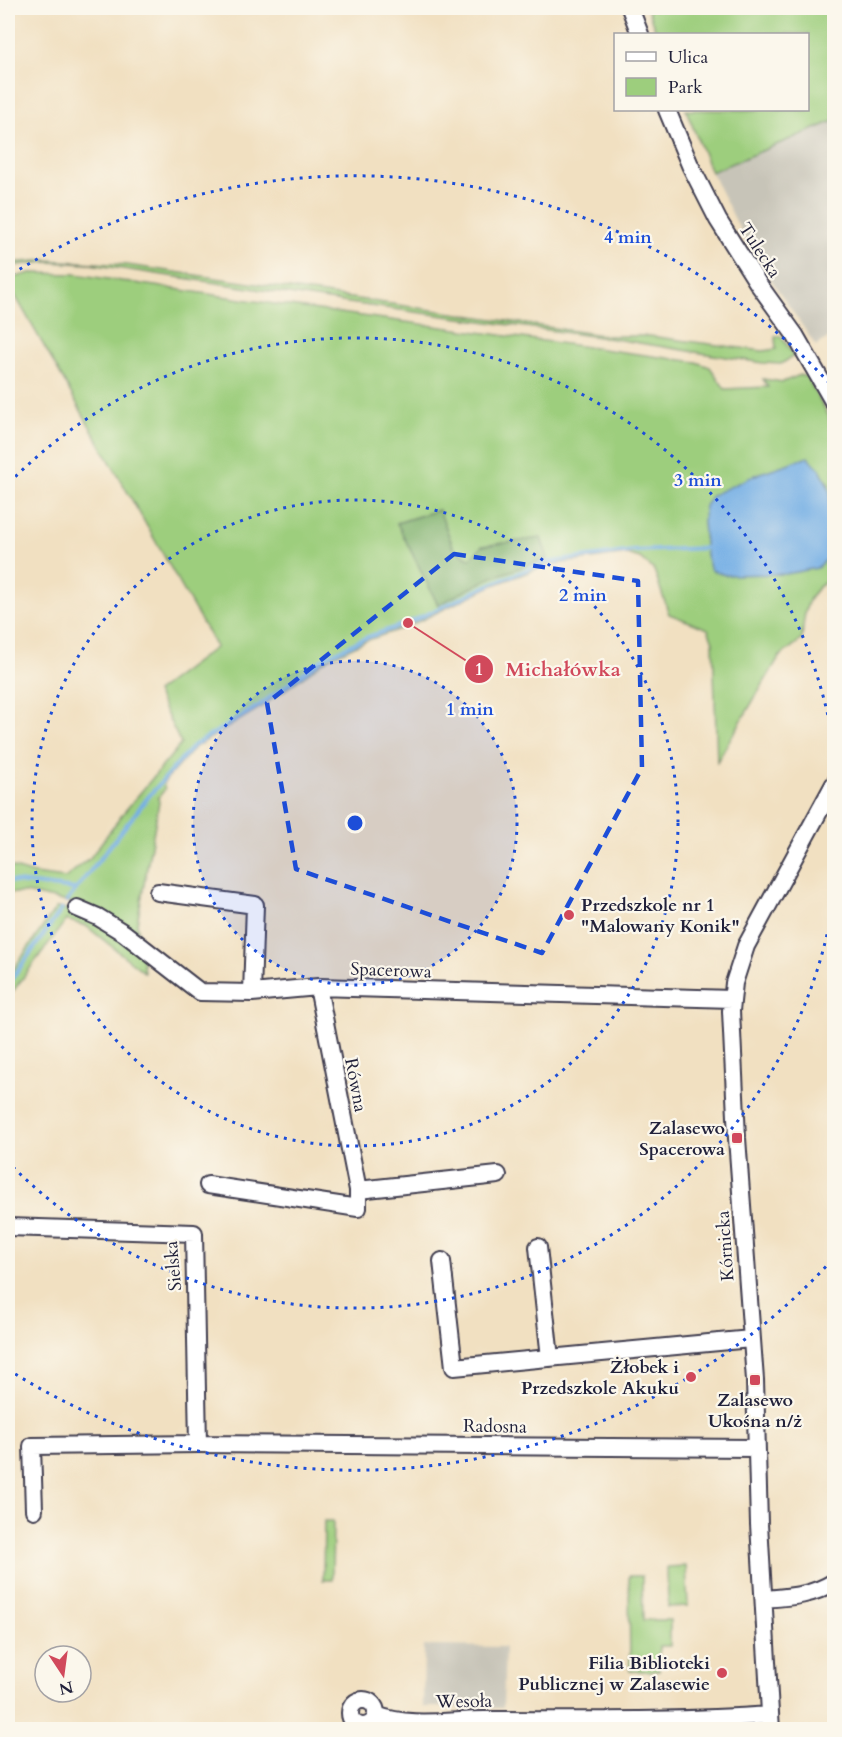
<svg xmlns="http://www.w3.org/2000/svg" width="842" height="1737" font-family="Cardo,serif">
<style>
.industrial{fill:#c7c4b8}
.green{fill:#9dce7d;stroke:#60785c;stroke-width:1.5;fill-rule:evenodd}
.forest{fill:#7eb16c;stroke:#506a54;stroke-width:1.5}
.water{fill:#74afe5;stroke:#4b6890;stroke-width:1.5}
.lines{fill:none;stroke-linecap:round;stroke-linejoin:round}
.stream{stroke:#74afe5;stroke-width:4}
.minor-casing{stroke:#413e4f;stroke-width:20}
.minor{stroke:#fff;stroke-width:16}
.marked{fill:none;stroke:#1d4ed8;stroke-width:4.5;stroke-dasharray:12 8;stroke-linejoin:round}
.ring{fill:none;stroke:#1d4ed8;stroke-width:3;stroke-dasharray:3 6}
.poi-dot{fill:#d1495b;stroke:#fbf7ec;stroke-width:2}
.labels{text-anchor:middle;stroke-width:4.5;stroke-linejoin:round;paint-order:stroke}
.street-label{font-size:18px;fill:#22223b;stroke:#fbf7ec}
.poi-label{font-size:18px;font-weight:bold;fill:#22223b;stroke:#fbf7ec;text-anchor:end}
.centre{fill:#1d4ed8;stroke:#fbf7ec;stroke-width:3}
.ring-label{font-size:18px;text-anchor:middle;font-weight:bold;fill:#1d4ed8;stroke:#fbf7ec;stroke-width:4.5;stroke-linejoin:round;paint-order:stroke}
.leader{fill:none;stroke:#d1495b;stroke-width:2}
.callout-dot{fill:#d1495b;stroke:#fbf7ec;stroke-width:2}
.mark-label{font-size:18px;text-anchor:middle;font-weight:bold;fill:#fff}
.callout-label{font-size:20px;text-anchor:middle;font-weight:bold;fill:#d1495b;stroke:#fbf7ec;stroke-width:4.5;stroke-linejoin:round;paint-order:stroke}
</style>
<rect width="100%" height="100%" fill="#fbf7ec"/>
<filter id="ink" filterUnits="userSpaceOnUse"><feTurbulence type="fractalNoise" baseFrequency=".0167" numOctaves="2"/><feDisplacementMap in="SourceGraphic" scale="12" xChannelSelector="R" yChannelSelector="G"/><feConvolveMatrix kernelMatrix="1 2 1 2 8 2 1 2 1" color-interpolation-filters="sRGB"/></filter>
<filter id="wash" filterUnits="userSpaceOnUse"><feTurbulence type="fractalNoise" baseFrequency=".008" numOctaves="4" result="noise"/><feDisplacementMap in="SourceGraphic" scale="24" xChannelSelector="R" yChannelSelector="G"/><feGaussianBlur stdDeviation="1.35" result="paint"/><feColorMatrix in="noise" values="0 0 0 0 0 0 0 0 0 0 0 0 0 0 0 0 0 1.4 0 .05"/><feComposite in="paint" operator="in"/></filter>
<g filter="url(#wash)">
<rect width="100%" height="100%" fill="#f1e0c1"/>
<!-- industrial -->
<path class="industrial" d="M834 121V334L816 346 749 247 711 172Z
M424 1646 505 1647 503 1708 423 1707Z"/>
<!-- green -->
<path class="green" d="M647 8H834V121L711 172 686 110H808V34H657Z
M46 260 127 265 608 336H649L763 351 776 349 775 336H781L794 356 781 364 763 363 621 340 349 303 90 264 47 262 8 266V263Z
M31 273 75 274 275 304 696 362 710 367 725 389 768 387 763 379 783 382 800 375 807 377 829 417 834 444V577C806 591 804 609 802 639L779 657 717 762 713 642 708 629 669 614 654 570 640 558 627 554 547 565 491 586 409 626 365 641 329 658 258 709 195 747 163 783 165 789 158 798 159 802 137 923 140 942 77 904 26 893H8V866L34 874 65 878 90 858 125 811 181 744 156 692 216 647 8 283V279ZM790 463 820 469 829 485 725 575 711 570 706 555 703 522 712 495ZM438 510 454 549 471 559 547 558 490 578 438 604 397 523Z
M56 908C86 908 116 934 141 949L144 972 86 926 66 920 8 998V977Z
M324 1521H333L332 1580H323Z
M686 1566 688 1606 668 1607 667 1567Z
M629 1576H642L643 1620H670V1646H659V1671H630Z"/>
<!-- forest -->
<path class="forest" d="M439 510 454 549 470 559 482 546 541 538 548 558 490 578 438 605 397 523Z"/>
<!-- water -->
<path class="water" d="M808 457 820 469 830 490 828 558 817 568 786 574 725 575 711 570 706 555 703 522 705 506 712 495 760 473Z"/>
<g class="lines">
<!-- stream -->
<path class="stream" d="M8 881 75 889
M67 901 149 796 193 746 257 707 327 656 365 638 408 623 493 583 544 563 633 551 709 548
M8 984 62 909"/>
</g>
</g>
<g filter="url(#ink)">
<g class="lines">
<!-- minor casing -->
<g class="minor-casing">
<path id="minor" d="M630 8 640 34
M667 110 690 165 718 220 759 285 795 335 834 403
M158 892 255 905 252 993
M77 908 98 917 124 933 200 992 252 993 318 987 732 999
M208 1185 358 1208V1190L318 987
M358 1190 498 1175
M8 1227 194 1233 198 1444
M538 1247 550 1358
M442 1261 454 1367 751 1339
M34 1510 32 1446 198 1444 756 1448
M764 1599C789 1597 812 1596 834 1582
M350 1713a13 13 0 1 1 26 0a13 13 0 1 1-26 0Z
M376 1715C410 1728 450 1720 485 1720 580 1720 675 1722 770 1715
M771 1730 759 1524 755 1380 737 1138 731 1011 734 983 746 946 834 784"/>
</g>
<!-- minor -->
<use href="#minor" class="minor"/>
</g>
</g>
<!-- marked area -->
<path class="marked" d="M454 554 638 581 642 768 542 953 296 869 267 703Z"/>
<!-- distance rings -->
<circle cx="355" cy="823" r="162" fill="#1d4ed8" fill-opacity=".12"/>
<g class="ring">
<circle cx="355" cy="823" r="162"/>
<circle cx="355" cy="823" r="323"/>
<path d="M834 899A485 485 0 0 1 9 1163M9 483A485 485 0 0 1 834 747"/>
<path d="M832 1260A647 647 0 0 1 12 1372M12 274A647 647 0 0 1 832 386"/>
</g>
<!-- markers -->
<g class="poi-dot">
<circle cx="569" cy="915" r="6"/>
<rect x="731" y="1132" width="12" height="12" rx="3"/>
<circle cx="691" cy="1377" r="6"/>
<rect x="749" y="1374" width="12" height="12" rx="3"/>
<circle cx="722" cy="1673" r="6"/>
</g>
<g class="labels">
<!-- street labels -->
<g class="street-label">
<text transform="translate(760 250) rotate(57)" y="6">Tulecka</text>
<text transform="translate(391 970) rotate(2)" y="6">Spacerowa</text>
<text transform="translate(356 1085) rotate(79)" y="6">Równa</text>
<text transform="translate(725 1246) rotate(-94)" y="6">Kórnicka</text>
<text transform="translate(173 1266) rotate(-95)" y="6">Sielska</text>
<text transform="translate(495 1426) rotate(1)" y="6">Radosna</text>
<text transform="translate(464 1701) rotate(-1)" y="6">Wesoła</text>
</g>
<!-- poi labels -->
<g class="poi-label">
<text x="581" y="911" text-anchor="start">Przedszkole nr 1<tspan x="581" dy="21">"Malowany Konik"</tspan></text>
<text x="725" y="1134">Zalasewo<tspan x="725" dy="21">Spacerowa</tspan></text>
<text x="679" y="1373">Żłobek i<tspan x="679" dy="21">Przedszkole Akuku</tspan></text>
<text x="755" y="1406" text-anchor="middle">Zalasewo<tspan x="755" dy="21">Ukośna n/ż</tspan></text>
<text x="710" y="1669">Filia Biblioteki<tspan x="710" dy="21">Publicznej w Zalasewie</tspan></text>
</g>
</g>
<circle cx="355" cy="823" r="9" class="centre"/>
<g class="ring-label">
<text x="628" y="243">4 min</text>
<text x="698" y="486">3 min</text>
<text x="583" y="601">2 min</text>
<text x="470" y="715">1 min</text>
</g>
<!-- callouts -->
<path class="leader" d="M408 623L479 669"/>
<g class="callout-dot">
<circle cx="408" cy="623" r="6"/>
<circle cx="479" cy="669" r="15"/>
</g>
<g class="mark-label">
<text x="479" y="675">1</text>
</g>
<g class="callout-label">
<text x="563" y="676">Michałówka</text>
</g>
<!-- margin -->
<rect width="842" height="1737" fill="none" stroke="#fbf7ec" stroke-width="30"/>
<!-- legend -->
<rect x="614" y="33" width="195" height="78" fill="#fbf7ec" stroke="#a4a2a5" stroke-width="1.5"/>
<rect x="626" y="52" width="30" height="9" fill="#ffffff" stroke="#a4a2a5" stroke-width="1.5"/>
<text x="668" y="63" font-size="18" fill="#22223b">Ulica</text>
<rect x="626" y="78" width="30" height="18" fill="#9dce7d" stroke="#a4a2a5" stroke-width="1.5"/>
<text x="668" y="93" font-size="18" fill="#22223b">Park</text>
<!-- north arrow -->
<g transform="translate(63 1674) rotate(167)"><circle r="28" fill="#fbf7ec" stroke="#a4a2a5" stroke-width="1.5"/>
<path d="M0-4.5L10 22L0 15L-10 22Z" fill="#d1495b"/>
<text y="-9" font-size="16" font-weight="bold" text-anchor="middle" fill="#22223b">N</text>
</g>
</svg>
